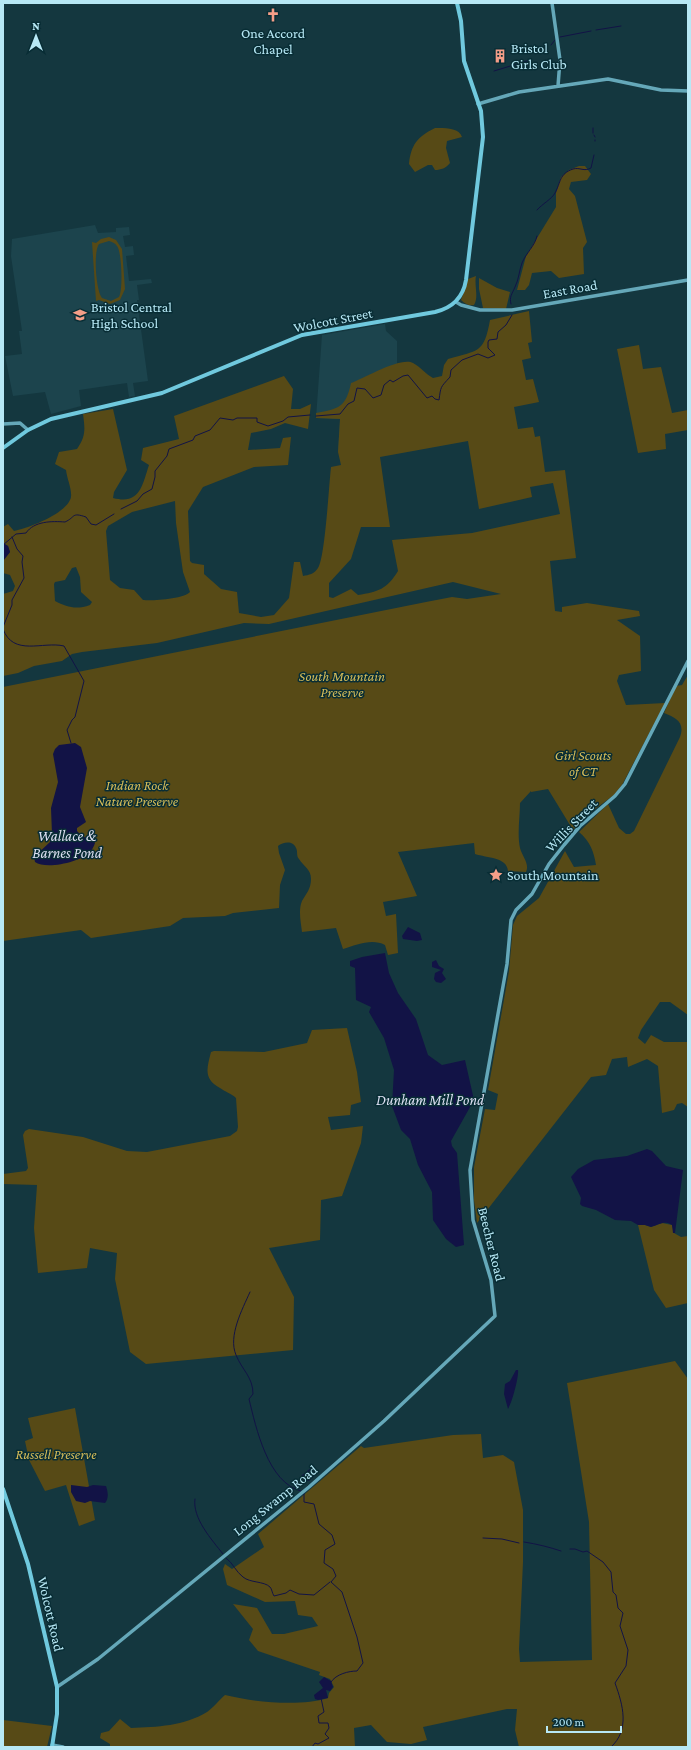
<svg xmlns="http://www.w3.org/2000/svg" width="691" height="1750" font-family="'Crimson Pro',serif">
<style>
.built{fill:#1c444d}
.green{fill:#574a16;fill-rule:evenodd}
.water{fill:#121346}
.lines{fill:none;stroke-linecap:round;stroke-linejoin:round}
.stream{stroke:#121346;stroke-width:1}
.secondary{stroke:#65a8b9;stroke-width:3.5}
.primary{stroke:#70c9de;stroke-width:4}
.labels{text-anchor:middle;stroke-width:3;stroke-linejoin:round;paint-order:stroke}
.poi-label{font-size:14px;fill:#b7e8f5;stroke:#082d35;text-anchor:start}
.street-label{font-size:14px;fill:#b7e8f5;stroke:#082d35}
.park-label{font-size:14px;font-style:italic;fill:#d7bd59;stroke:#082d35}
.water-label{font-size:15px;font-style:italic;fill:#dbdff1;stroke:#082d35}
</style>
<rect width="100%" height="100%" fill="#14373f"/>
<!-- built -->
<path class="built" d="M95 225 98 233 116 232V228L129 227 130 235 123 236 125 247 133 246 134 255 126 256 129 281 151 279 152 283 137 285 139 300H137L148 381 133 383 135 396 129 397 127 383 79 390 81 406 51 414 45 392 13 396 5 356 22 354 19 331H22L11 256 12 239Z
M385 324 386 331 397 341V369L389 450 338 452 340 419 316 418 322 335Z"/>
<!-- green -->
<path class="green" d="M435 128C443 128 459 127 462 137L447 141 446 148 450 163C446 168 441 170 435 170L432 165H428L415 172 409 164C411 145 417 137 435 128Z
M579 166H585L591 174 587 180 571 182 569 189 575 196 587 242 583 248 584 274 559 278 551 271 532 273 529 285 525 290H517L526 256 556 207V193L561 177 569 170Z
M109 237 116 240 122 249 125 289 120 300 110 304 99 300 96 301 92 242 96 243 101 239ZM109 241C112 242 115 243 117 246 122 252 123 291 119 297L111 301 102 298C96 291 93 252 99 244Z
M476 276C474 285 479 297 474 305 469 306 465 304 461 300L468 279Z
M479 278 497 288 510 292 506 309 483 308 479 289Z
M529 311 532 342 528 343 531 358 522 360 526 380 533 379 539 402 514 407 518 429 533 427 535 437 540 436 545 472 565 470 576 558 550 561 555 611 562 612V607L587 603 639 611 640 616 617 620 640 636 641 671 619 675 617 681 626 705 665 703 622 785 614 795 591 812 573 830 548 789 531 792V791L520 803C520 817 517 834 520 848 522 856 530 864 526 872L508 871C507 857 487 858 475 854L474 843 398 852 417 896 383 902 386 916 396 914 398 953 388 955 385 945C372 938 356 945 343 949L336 928 302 932C301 923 298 910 302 901 306 894 311 889 311 879 311 869 304 867 299 859 296 856 298 851 296 848 293 840 283 842 278 846L279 853 285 870 280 885 279 908 233 913 225 916 183 918 170 926 91 938 81 930 3 941V687L426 602 452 597 467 599 501 594 453 582 269 624 244 623 157 643 82 652 72 654 62 661 34 666 18 673 3 676V594L13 591 15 586 10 575 3 573V561L10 552 8 546 3 543V527L8 524 14 531C29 528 68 513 71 497 72 489 67 479 66 470L55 464 59 452 77 449C86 436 85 429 83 414L113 409 127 470 114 492 113 498C140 505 142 486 149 465L141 460 143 448 179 439 174 416 284 376 293 389 291 409H300L311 404 308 429 285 423 271 429 251 433 248 450 280 448 283 438 291 437 288 465 254 467 203 487 188 511 190 561 192 563 204 565V574L221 589 237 592 239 613 261 617 274 615 289 598 294 562H300L303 576C309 575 314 574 318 568 325 558 329 484 331 467L341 465 338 452 340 419 316 418V413C339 409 346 407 351 383 364 378 402 356 413 363 421 367 425 374 433 378L442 376 444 365 448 359C478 350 484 354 490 320ZM468 441 479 509 532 497 530 487 553 483 560 514 472 533 392 540 398 571C387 589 378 592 358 595L351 589 333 598 329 597V583L351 559 361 527H390L380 457ZM175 501 176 523 183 572 190 592C184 599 152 601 143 600L134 590 120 588 110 580 106 531 108 526 132 512ZM76 567 80 577 81 592 92 602 90 605C76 610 67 607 55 601L54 584 55 582 65 580 72 568Z
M639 345 643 369 661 367 672 413 688 410V430L665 434 666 449 638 453 617 349Z
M688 675V1015L670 1002H660L641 1030 638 1038 645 1044 651 1035 664 1042H688V1107L682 1103 677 1104 674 1110 662 1113 658 1066 647 1059 628 1067 627 1057 612 1059 606 1075 591 1077 477 1223 474 1200V1167L485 1109 495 1110 498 1094 488 1090 509 971 513 925 517 916 539 898 565 851 574 867 596 865C594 852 590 841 579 832L608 804 619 828 626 834H630L634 831 680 737C685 723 677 718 664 713L676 686 682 685Z
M347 1028 357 1072 361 1102 351 1105 350 1115 328 1117 331 1130 363 1126 361 1143 342 1196 321 1200 320 1240 269 1248 294 1297 293 1350 146 1364 130 1352 115 1279 117 1253 90 1248 87 1268 38 1273 34 1228 37 1185 3 1184V1174L26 1171 28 1168 23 1135 25 1131 29 1129 83 1137 127 1151 147 1152 230 1136 237 1131 238 1127 236 1098C231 1093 225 1092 220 1088 203 1079 207 1068 211 1052L214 1051 264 1052 307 1043 312 1030Z
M662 1223 672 1225 674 1233 681 1237 688 1236V1303L666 1308 654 1290 638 1225H645L651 1227Z
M675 1361 688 1379V1747H519L515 1730 517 1709H507L423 1727 427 1740 411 1744 387 1742 371 1725 354 1728 355 1747H110V1744L100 1738 101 1733 109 1731 120 1719 131 1728C157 1727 184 1726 207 1712 213 1708 219 1700 225 1695 253 1702 300 1707 328 1698L329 1693 334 1687 330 1679 319 1675 320 1672 258 1651 249 1640 253 1629 233 1604 257 1608 272 1634H284L318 1626 312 1617 298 1615 295 1601 265 1602 227 1585 223 1569 225 1564 232 1569 264 1547 258 1534 361 1446 364 1448 453 1435 481 1434 483 1458 503 1455 514 1462 523 1510V1562L519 1649 520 1662 592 1660 589 1522 567 1383Z
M75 1408 95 1520 79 1526 66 1485 45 1491 29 1460 25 1441 33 1438 28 1418Z
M3 1720 52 1726 47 1747H3Z"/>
<!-- water -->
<path class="water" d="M3 543 8 546 10 552 3 561Z
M75 743 81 747 87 768 80 807 86 822 77 828V831L83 837 93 838 95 843C94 846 92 850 90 852 81 862 46 870 35 862L34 857 50 842 52 834 51 808 58 782 53 754 55 749 59 745Z
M408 927 420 933 422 940 417 941 403 939 402 936Z
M385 953 389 973 398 993 416 1019 428 1055 442 1065 465 1060 474 1100 451 1141 452 1146 457 1153 464 1245 456 1247 446 1239 433 1220 432 1192 418 1165 410 1139 401 1130 392 1106 394 1070 384 1038 369 1012 371 1007 356 1000 355 968 350 966V961L362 957Z
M436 960 439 966 444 969 442 973 446 979 441 983 436 982 434 979 435 973 441 970 432 967V962Z
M647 1149 652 1151 666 1166 683 1170 675 1233H673L672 1225C664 1220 659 1225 651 1227L645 1225H638L631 1221 615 1220 596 1210 582 1206 580 1204 581 1198 571 1177 578 1169 594 1160 627 1156Z
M516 1370H518C519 1377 512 1403 508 1409L504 1394 505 1384 510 1381Z
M311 1468 315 1469 316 1474 309 1481H304L301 1476Z
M71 1485 87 1487 93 1485 106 1486C108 1492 109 1498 105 1503L90 1501 85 1503 76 1501 71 1492Z
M324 1677 331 1681 333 1687 330 1691 326 1690 328 1698 318 1700 315 1699 314 1695 323 1688 319 1682Z"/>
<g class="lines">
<!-- stream -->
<path class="stream" d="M596 30 621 26
M560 37 591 31
M551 45 555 40
M494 71 530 60
M593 128V133
M594 135 595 137
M595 140V141
M537 210C542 204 552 199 555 193 561 182 559 174 573 169 580 167 584 172 591 168L594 155
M511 304C509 297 512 294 515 287 519 279 519 271 522 263 526 253 535 246 537 236
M316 416 340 414 348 404 354 401 357 388 365 389 373 398 381 395 384 385 390 380 393 382 403 376 408 375 427 398 432 396 435 399 439 400C441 386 440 388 450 377L451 370 462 360 478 354 488 358 495 355 488 348V342L489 340 497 339 498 332 506 325 512 315
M121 509 137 501 143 494 152 489 155 477V471L167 456 169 449 193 440 195 436 210 430 220 418 233 420 237 418H257V422L268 426 283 421 288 417 310 415
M3 545 16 534 26 533C34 521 52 521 65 522 76 517 71 512 86 517L91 524 96 525 114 514
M3 627 12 605V600L24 578 22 562 23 556 17 549 12 537
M3 629C13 657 43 641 64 646L84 681 75 717 72 720 67 730 71 743
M250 1292C242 1310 228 1336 236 1355 242 1370 253 1377 253 1394L249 1399C256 1428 268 1483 301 1491
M304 1494V1502L314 1504 319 1524 332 1535 335 1544 325 1550 324 1563 333 1569 336 1576 331 1582 342 1592 357 1637 363 1663 357 1671C349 1671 336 1674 331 1682
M195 1499C192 1518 212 1540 223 1554
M483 1538 502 1539 519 1543
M524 1542C537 1544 549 1547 561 1551
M570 1549H575L583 1552 587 1551 603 1562 611 1572 613 1592 616 1595 618 1608 623 1613 620 1626 628 1650 626 1666 615 1683C623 1705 630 1730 611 1747
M226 1558C233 1563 236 1572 243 1577 250 1583 264 1581 270 1587 272 1589 272 1593 274 1596L286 1593 290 1590 299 1594 314 1595 330 1582
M312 1747 315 1743 318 1744 329 1738 325 1734 329 1728 328 1723H319L318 1716 324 1712 321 1698"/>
<!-- secondary -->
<path class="secondary" d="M552 3 560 60 558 86
M478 104 519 92 608 79 661 90 688 91
M456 302 461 305 480 310H512L688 280
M3 424 20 423 28 430
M57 1687 98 1659 309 1487 384 1421 495 1316 491 1280 473 1220 470 1170 507 964 511 920 516 910 532 894 549 864 564 845 580 826 615 796 625 784 688 661
M52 1745 63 1747"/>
<!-- primary -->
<path class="primary" d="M3 448 28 430 51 419 162 393 302 335 435 312C452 308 463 298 466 280L483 137 481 111 464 61 461 21 457 3
M3 1489 28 1564 57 1687V1714L52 1747"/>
</g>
<!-- icons -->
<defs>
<g id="church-bare" transform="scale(1.08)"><path d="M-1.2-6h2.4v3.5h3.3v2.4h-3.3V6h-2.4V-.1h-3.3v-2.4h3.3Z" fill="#f49e88" stroke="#082d35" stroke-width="2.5" paint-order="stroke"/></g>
<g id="building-bare" transform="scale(1.08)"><path d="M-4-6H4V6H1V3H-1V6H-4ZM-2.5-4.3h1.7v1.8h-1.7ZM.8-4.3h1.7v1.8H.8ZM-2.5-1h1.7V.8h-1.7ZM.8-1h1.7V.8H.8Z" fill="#f49e88" stroke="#082d35" stroke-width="2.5" paint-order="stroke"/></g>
<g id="school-bare" transform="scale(1.08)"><path d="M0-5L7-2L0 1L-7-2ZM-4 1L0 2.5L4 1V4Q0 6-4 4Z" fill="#f49e88" stroke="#082d35" stroke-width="2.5" paint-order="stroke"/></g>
<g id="sight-bare" transform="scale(1.08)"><path d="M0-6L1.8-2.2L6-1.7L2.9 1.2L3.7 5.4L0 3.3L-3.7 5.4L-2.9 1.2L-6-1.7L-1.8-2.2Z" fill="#f49e88" stroke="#082d35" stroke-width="2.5" paint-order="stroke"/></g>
</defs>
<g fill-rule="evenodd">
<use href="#church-bare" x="273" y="15"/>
<use href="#building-bare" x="500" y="56"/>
<use href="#school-bare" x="80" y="315"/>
<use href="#sight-bare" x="496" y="875"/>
</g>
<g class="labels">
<!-- poi labels -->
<g class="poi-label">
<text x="273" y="38" text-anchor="middle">One Accord<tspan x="273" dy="16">Chapel</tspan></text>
<text x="511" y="53">Bristol<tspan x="511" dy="16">Girls Club</tspan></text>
<text x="91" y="312">Bristol Central<tspan x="91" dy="16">High School</tspan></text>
<text x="507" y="880">South Mountain</text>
</g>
<!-- street labels -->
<g class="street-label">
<text transform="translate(570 289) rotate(-10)" y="5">East Road</text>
<text transform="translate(333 320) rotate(-11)" y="5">Wolcott Street</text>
<text transform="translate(571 825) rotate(-46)" y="5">Willis Street</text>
<text transform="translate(492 1244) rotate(76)" y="5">Beecher Road</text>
<text transform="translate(275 1500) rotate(-39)" y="5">Long Swamp Road</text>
<text transform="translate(51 1614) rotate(77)" y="5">Wolcott Road</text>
</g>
<!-- park labels -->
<g class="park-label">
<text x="342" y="681">South Mountain<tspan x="342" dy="16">Preserve</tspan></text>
<text x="583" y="760">Girl Scouts<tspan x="583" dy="16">of CT</tspan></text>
<text x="137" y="790">Indian Rock<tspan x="137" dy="16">Nature Preserve</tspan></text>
<text x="56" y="1459">Russell Preserve</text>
</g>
<!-- water labels -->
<g class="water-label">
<text x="67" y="841">Wallace &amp;<tspan x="67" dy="17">Barnes Pond</tspan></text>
<text x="430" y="1105">Dunham Mill Pond</text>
</g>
</g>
<!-- border -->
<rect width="691" height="1750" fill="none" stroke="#b7e8f5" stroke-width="8"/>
<!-- north arrow -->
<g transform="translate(36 36)" stroke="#082d35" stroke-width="3" paint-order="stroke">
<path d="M0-3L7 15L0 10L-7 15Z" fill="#b7e8f5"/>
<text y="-6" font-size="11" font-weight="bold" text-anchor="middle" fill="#b7e8f5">N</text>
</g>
<!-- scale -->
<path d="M547 1726v6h74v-6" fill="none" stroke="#b7e8f5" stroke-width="2"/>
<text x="553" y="1726" font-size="12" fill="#b7e8f5" stroke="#082d35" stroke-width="3" paint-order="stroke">200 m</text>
</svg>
